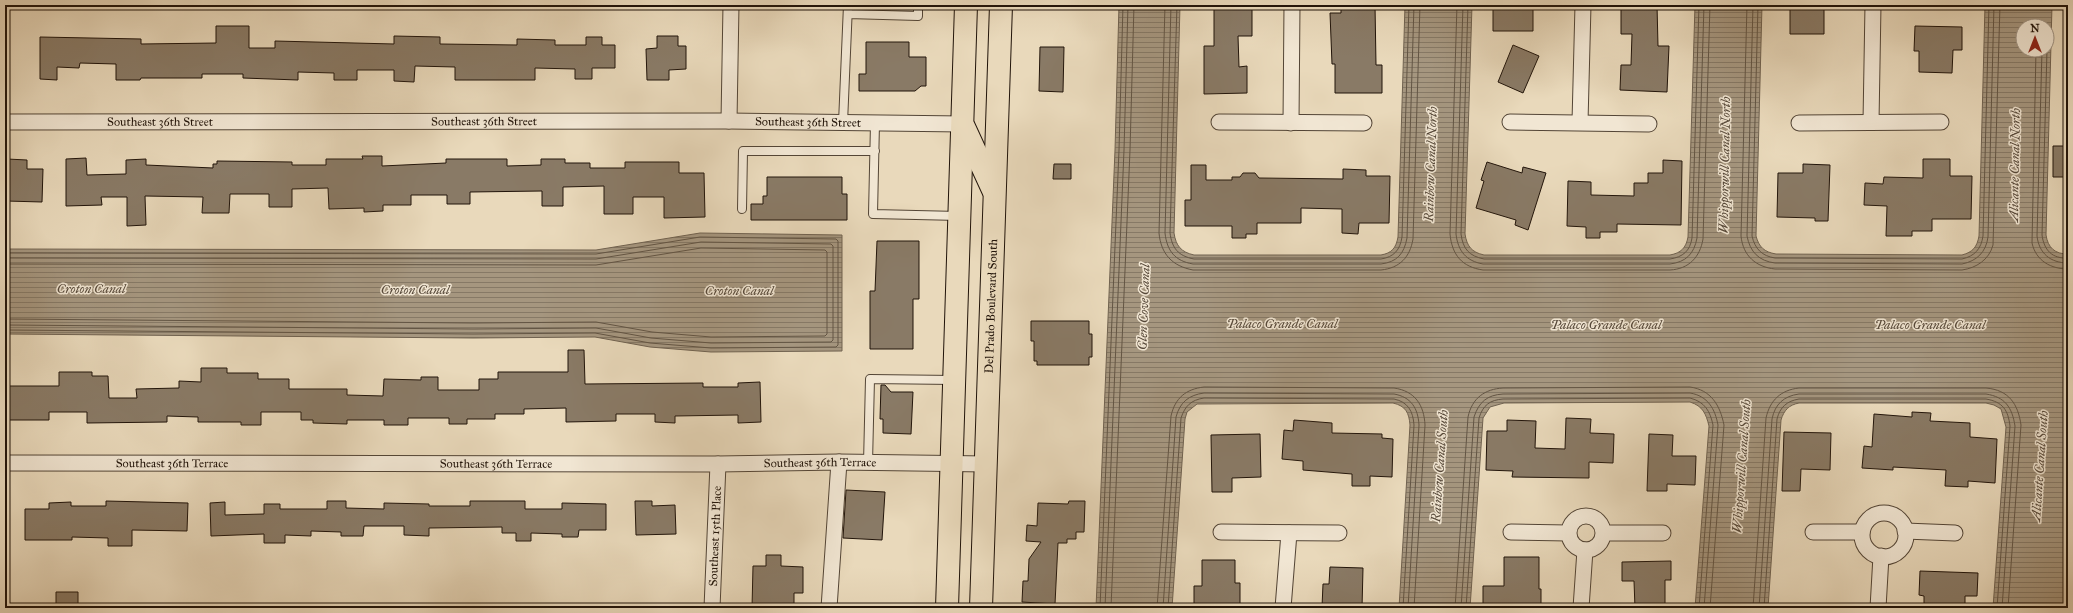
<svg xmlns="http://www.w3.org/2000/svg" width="2073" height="613" font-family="'IM FELL Great Primer',serif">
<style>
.water{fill:url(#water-rules);stroke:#706250;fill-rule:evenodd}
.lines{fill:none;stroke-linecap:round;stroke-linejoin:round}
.shore{stroke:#635544;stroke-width:1}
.building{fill:#897a66;stroke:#21140a}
.lane-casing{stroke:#534536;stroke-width:10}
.street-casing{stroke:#534536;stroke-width:17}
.primary-casing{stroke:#21140a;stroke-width:24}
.lane{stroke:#f1e6d3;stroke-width:8}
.street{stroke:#f1e6d3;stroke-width:15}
.primary{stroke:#e9d9bb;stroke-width:22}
.labels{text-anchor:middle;stroke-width:3;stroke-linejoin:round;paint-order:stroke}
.street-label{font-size:12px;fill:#21140a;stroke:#f1e6d3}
.water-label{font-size:13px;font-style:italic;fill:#564839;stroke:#f1e6d3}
</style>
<defs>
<pattern id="water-rules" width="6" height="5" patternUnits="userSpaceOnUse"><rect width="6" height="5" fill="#a5967f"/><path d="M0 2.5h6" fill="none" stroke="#867966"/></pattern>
</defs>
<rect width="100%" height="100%" fill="#e9d9bb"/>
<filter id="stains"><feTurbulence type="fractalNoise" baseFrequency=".005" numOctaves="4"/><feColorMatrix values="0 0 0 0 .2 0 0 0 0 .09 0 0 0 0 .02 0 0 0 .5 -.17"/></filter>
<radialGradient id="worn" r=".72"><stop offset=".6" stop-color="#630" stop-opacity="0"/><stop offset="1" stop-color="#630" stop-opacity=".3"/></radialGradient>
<!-- water -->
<path class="water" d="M1119 5H1180L1174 233C1176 246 1181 252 1194 255H1381C1392 253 1396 248 1398 237L1405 5H1472L1465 234C1467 246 1471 252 1484 255H1670C1681 253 1686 248 1688 237L1695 5H1762L1756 236C1759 247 1764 252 1776 254L1962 255C1973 252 1977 247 1979 236L1985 5H2052L2046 235C2048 248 2055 254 2068 254L2067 608H1993L2006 427 2001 409 1994 405 1986 403H1799C1789 405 1784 410 1781 420L1768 608H1695L1709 426C1706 414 1703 406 1690 402L1504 403 1490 407 1483 418 1470 608H1399L1410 425C1409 413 1406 406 1393 403L1197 404 1187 412 1185 419 1172 608H1096L1115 150ZM2023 26H2047V50H2023Z
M700 233 842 235V351L711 352 650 347 595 337 473 338 5 334V249L596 250Z"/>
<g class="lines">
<!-- shore -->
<path class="shore" d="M1165 5 1159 233C1161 254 1172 266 1193 270H1381C1400 268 1410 257 1413 239L1420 5
M1171 5 1165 233C1167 251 1175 261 1193 264H1381C1397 262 1404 254 1407 238L1414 5
M1177 5 1170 233C1172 248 1178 256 1194 259H1381C1394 257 1400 250 1402 237L1409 5
M1457 5 1450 234C1452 255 1462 267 1483 270H1670C1689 269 1700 257 1703 239L1710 5
M1463 5 1456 234C1458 251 1466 261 1483 264H1670C1686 262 1694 254 1697 238L1704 5
M1468 5 1461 234C1463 249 1469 256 1484 259H1670C1683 257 1690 251 1692 238L1699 5
M1747 5 1741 236C1743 256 1756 267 1775 269L1962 270C1976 268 1989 260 1993 245L2000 5
M1753 5 1747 236C1750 252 1759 261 1775 263L1962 264C1977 261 1986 252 1988 237L1994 5
M1758 5 1752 236C1755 249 1762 256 1775 258L1962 259C1975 256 1981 249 1983 236L1989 5
M2036 50 2032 243C2036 261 2051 269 2068 269
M2042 50 2037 236C2039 253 2050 263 2068 263
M2047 50 2042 235C2044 250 2052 259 2068 258
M5 253 596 254 700 237 836 239 838 241V345L836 347 711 348 650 343 595 333 473 334 5 330
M5 258 596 259 701 242 831 244 833 246V340L831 342 711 343 651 338 596 328 473 329 5 325
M5 264 596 265 701 248 825 250 827 252V334L825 336 711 337 652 332 596 322 473 323 5 319
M1100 608 1119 150 1123 5
M1105 608 1124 150 1128 5
M1111 608 1130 150 1134 5
M1157 608 1171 416C1175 398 1186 389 1204 387L1394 388C1415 391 1424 405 1425 425L1414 608
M1163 608 1176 417C1180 402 1189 395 1204 393L1394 394C1411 397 1418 408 1419 425L1408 608
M1168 608 1181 418C1185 406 1191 400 1204 398L1394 399C1408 402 1413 411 1414 425L1403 608
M1455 608 1468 417C1472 398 1485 389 1503 388L1690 387C1711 390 1720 405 1724 425L1710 608
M1461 608 1474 417C1479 402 1487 395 1503 394L1690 393C1708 396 1715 409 1718 425L1704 608
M1466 608 1479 418C1483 405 1490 400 1503 399L1690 398C1705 402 1710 411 1713 425L1699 608
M1753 608 1766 418C1770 400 1781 390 1799 388H1986C2009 390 2018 404 2021 425L2008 608
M1759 608 1772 419C1775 404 1784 396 1799 394H1986C2005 397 2012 407 2015 426L2002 608
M1764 608 1777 419C1780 407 1787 401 1799 399H1986C2003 402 2008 410 2010 426L1997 608"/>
</g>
<!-- building -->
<path class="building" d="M1214 5H1252V36H1238L1239 67 1247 66V93L1204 94V46H1214Z
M1341 5H1375L1376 65H1382V93H1335V64H1332L1330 13H1341Z
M1493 5H1533V31H1493Z
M1621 5H1657L1658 46H1669L1667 92 1620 90 1621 65H1631L1632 34H1621Z
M1790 5H1824V34H1790Z
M216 26H249V48H275V41L394 44V36L440 37V44L517 45V39L555 40V45H586V37H602V45H615V68H592V79H575V69L535 68V80H455V67L415 66 414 82 394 81V70H357V80H334V73L298 72V80L243 78V74H202V78H141L140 80H116V64L80 63 79 68 57 67V80L40 79V37L141 39V44L216 43Z
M1915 26 1962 27V50H1953L1952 73 1919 72V51H1914Z
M657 36H678V46H686V69L669 70V80H647L646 49 657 48Z
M866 42H909V57H926V86H921L915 91H859V74H866Z
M1513 45 1539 56 1523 93 1498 82Z
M1040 47H1064L1063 92 1039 91Z
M2053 146H2068V177H2053Z
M362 156H382V166L446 163V159H507V166L541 165V159H565V163H590V168H625V162H679V173H704L705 217 664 218V197H633V214H604V186L563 187V206H542V191L470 192V204H447V195H411V205H383V211L364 212V208L329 209 328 188 292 189V207H269V194H230L229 213H202L203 197 145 196 146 225 127 226V197H101L102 205 66 206V159L86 158 87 175 126 174V160L146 159V165L213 168V164H217V161L292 162V165H326V159H363Z
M7 159 27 160V169H43L42 202 6 201Z
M1923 159H1950V176H1972L1971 219H1932V231H1912V236H1886L1887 206 1864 205 1865 183 1883 184 1884 177 1923 178Z
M1663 160 1682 161 1681 225 1617 224V232H1600V238H1586V227L1567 226 1568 181 1591 182V195L1634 196V183H1648V173H1663Z
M1487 162 1522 173 1523 167 1546 173 1528 230 1515 225 1516 220 1476 208 1484 181 1481 180Z
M1054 164H1071V179H1053Z
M1803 164 1830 165 1828 221H1815V218L1777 217 1778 173H1803Z
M1191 165H1206V180H1232V177H1240L1243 173H1255L1259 178 1343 179V169L1366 170V176H1390L1389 223H1359L1358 234 1342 233V209L1301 208V223H1257V234H1246V238H1232V226H1185V200H1191Z
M767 177H842V194H847V220H751V204H763V196H767Z
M877 241H919V299H913V349H870V291H875Z
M1031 321H1089V334H1092V357H1089V365H1037V361H1034V341H1031Z
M568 350H584L585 384 703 383V387H738V383L760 382 761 422 738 423V415L675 416V423L655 422V414H616V421L566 422V408L524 409V414H495V419H467V424H449V418H408V425H384V420H347V424L313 423V420H301V412H261V425H241V422H198V417L167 416V422L87 423V412H49V420H5V386H59V372H92V376H108L109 398H137L136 389 179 388V381L201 382V368H227V373H258V379H289V389H347V395L383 396 384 379 421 380V377H438V390H479V379H498V372H568Z
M881 385H885L891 392H913L911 434 883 433V419H880Z
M1912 412 1931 413 1930 421 1970 423V437L1997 439 1995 483 1968 481V487L1945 486 1946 470 1893 467V470L1862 468 1864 446 1872 447 1874 414 1912 417Z
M1566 418 1591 419 1590 433 1614 434 1613 463 1589 462V478L1512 477 1513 471 1486 470 1487 431H1507V420L1536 421 1535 448 1565 449Z
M1294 420 1332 423V433L1382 434V438L1393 439 1392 477 1370 476V486H1352V474L1303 470V461L1282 459 1284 430 1293 431Z
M1784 432 1831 433 1830 470 1801 469 1800 491H1782Z
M1260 434 1261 477 1232 478V492H1212L1211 435Z
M1649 434 1673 435 1672 456H1696L1695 485 1667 484V491H1647Z
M846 490 885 492 882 540 843 538Z
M106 501 188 503 187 531 132 530V546H108V538L72 537V540H25V509H49V503L71 502V506H106Z
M327 501H346V508L384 509V503L429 504V506H470V501H525V509H562V503L606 504V530H579L578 537H562V534L531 533V541H516V533H502V527L429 528V536L404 535V526H364L363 536H341V532L311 531V536L285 535V543H264V534L211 536 210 503 225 502V515L264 514V504H280V509H327Z
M635 501H652V506L675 505 676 534 636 535Z
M1069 501H1085L1084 532H1076V539H1067V543H1058L1055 604 1022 602 1023 581H1028L1029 559 1041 542 1026 541 1027 525 1037 526 1038 503 1068 504Z
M766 555H781V566L803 567V593H794V608H752L753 566H766Z
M1504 557H1539V589H1541V608H1483V586H1504Z
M1202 560H1235V583H1240V608H1194V586H1202Z
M1671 561V580H1665V608H1635L1634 581H1622V562Z
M1330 567 1363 568 1362 608 1322 607 1323 584H1329Z
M1920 571 1978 573 1977 596H1965V608H1924V596L1919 595Z
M56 592H78V608H56Z"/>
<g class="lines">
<!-- lane casing -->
<g class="lane-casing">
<path id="lane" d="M848 14 918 16V5
M843 123 848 5
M875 123 873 214 959 216
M742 209 743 151H875
M868 463 870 379 954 380"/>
</g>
<!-- street casing -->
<g class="street-casing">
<g id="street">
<path d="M729 121 731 5"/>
<path id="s1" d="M5 122 729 121 963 124"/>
<path d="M1219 122 1364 123"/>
<path d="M1510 122 1649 124"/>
<path d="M1580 122 1583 5"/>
<path d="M1871 122 1873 5"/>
<path d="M1291 123 1292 5"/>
<path d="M1799 123 1941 122"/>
<path id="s2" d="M5 463 718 464 839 462 987 464"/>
<circle cx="1884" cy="535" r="22"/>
<circle cx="1586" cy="533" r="17"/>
<path d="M1905 531 1955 533"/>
<path d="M1221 532 1339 533"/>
<path d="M1511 532 1568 533"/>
<path d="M1813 532H1862"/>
<path d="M1604 533H1663"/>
<path id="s3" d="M712 608 718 464"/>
<path d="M829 608 839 462"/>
<path d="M1283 608 1289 533"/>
<path d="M1581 608 1585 550"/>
<path d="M1878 608 1881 556"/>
</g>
</g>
<!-- primary casing -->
<g class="primary-casing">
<g id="primary">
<path d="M964 127 993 190"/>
<path d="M947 608 966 5"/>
<path id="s4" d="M981 608 1001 5"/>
</g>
</g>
<!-- lane -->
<use href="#lane" class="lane"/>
<!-- street -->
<use href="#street" class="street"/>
<!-- primary -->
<use href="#primary" class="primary"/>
</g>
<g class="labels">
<!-- street labels -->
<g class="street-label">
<text dy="4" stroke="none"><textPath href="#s1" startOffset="155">Southeast 36th Street</textPath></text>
<text dy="4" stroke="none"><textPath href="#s1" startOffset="479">Southeast 36th Street</textPath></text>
<text dy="4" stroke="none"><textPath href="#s1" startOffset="803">Southeast 36th Street</textPath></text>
<text dy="4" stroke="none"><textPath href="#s4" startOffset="302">Del Prado Boulevard South</textPath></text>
<text dy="4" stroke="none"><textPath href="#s2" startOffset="167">Southeast 36th Terrace</textPath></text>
<text dy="4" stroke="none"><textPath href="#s2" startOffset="491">Southeast 36th Terrace</textPath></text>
<text dy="4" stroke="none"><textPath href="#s2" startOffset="815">Southeast 36th Terrace</textPath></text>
<text dy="4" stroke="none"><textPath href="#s3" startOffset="72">Southeast 15th Place</textPath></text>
</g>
<!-- water labels -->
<g class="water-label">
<text transform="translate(1430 164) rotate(-88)" y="5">Rainbow Canal North</text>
<text transform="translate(1724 165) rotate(-89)" y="5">Whipporwill Canal North</text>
<text transform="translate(2014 165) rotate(-89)" y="5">Alicante Canal North</text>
<text x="91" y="293">Croton Canal</text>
<text x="415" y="294">Croton Canal</text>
<text x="739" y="295">Croton Canal</text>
<text transform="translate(1143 307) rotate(-88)" y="5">Glen Cove Canal</text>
<text x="1282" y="328">Palaco Grande Canal</text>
<text x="1606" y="329">Palaco Grande Canal</text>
<text x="1930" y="329">Palaco Grande Canal</text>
<text transform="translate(1439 466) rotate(-86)" y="5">Rainbow Canal South</text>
<text transform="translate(1741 466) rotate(-86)" y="5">Whipporwill Canal South</text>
<text transform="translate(2039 466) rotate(-86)" y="5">Alicante Canal South</text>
</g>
</g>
<!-- margin -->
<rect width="2073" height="613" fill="none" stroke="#e9d9bb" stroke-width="20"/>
<rect x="6" y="6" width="2061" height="601" fill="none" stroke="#21140a" stroke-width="2"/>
<rect x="10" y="10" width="2053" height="593" fill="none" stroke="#21140a"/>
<!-- north arrow -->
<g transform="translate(2035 38)"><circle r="19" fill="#f1e6d3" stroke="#9e9283"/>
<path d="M0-3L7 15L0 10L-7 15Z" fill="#8f2418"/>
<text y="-6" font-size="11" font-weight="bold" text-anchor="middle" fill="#21140a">N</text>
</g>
<rect width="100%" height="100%" filter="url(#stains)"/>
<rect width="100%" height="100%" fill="url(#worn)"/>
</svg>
